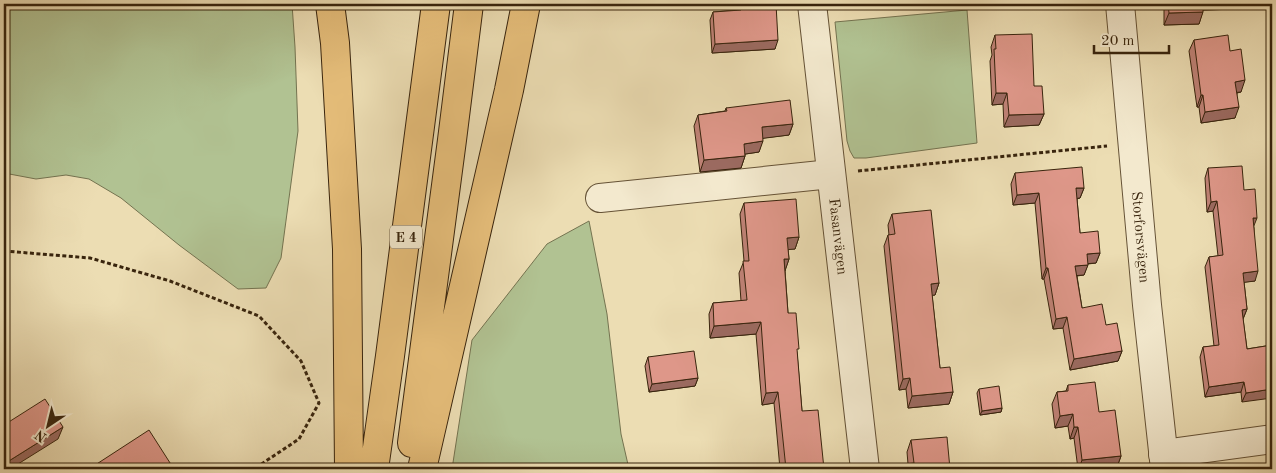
<svg xmlns="http://www.w3.org/2000/svg" width="1276" height="473" font-family="'Old Standard TT',serif">
<style>
.green{fill:#b1c292;stroke:#747350}
.lines{fill:none;stroke-linecap:round;stroke-linejoin:round}
.minor-casing{stroke:#655236;stroke-width:30}
.highway-casing{stroke:#38240d;stroke-width:30}
.path{stroke:#38240d;stroke-width:3;stroke-dasharray:4 2.5;stroke-linecap:butt}
.minor{stroke:#f3e9ce;stroke-width:28}
.highway{stroke:#e6be7a;stroke-width:28}
.wall{fill:#bf8276;stroke:#38240d}
.shaded-wall{fill:#9b6a60;stroke:#38240d}
.building{fill:#de9789;stroke:#38240d}
.labels{text-anchor:middle;stroke-width:5;stroke-linejoin:round;paint-order:stroke}
.shield{fill:#f3e9ce;stroke:#705f47;stroke-width:1}
.shield-label{font-size:14px;font-weight:bold;fill:#38240d}
.street-label{font-size:15px;fill:#38240d;stroke:#f3e9ce}
</style>
<rect width="100%" height="100%" fill="#ecddb3"/>
<filter id="stains"><feTurbulence type="fractalNoise" baseFrequency=".004" numOctaves="4"/><feColorMatrix values="0 0 0 0 .2 0 0 0 0 .09 0 0 0 0 .02 0 0 0 .5 -.17"/></filter>
<radialGradient id="worn" r=".72"><stop offset=".6" stop-color="#630" stop-opacity="0"/><stop offset="1" stop-color="#630" stop-opacity=".3"/></radialGradient>
<!-- green -->
<path class="green" d="M4 4H292L295 47 298 131 281 258 266 288 238 289 179 245 121 198 89 179 66 175 36 179 4 173Z
M967 10 977 143 866 158H854L850 151 847 141 835 22Z
M589 221 607 314 621 434 629 469H452L472 340 547 244Z"/>
<g class="lines">
<!-- minor casing -->
<g class="minor-casing">
<g id="minor">
<path id="s1" d="M812 4 865 469"/>
<path id="s2" d="M1120 4 1147 305 1165 469"/>
<path d="M600 198 831 174"/>
<path d="M1163 454 1272 439"/>
</g>
</g>
<!-- highway casing -->
<g class="highway-casing">
<path id="highway" d="M330 4 335 43 347 249 349 469
M412 443 452 140 469 4
M374 469 390 356 436 4
M422 469 509 90 526 4"/>
</g>
<!-- path -->
<path class="path" d="M858 171 1107 146
M4 251 90 258 170 281 259 316 301 361 319 403 299 439 254 469"/>
<!-- minor -->
<use href="#minor" class="minor"/>
<!-- highway -->
<use href="#highway" class="highway"/>
</g>
<!-- wall -->
<path class="wall" d="M737 4H776L775 49 712 53 710 20 713 12 737 10Z
M1164 4H1243L1241 9 1203 10 1199 24 1164 25Z
M995 35 1034 86 1044 114 1039 125 1004 127 1003 104 992 105 990 61 992 55 991 47Z
M1194 40 1230 51 1241 92 1237 93 1235 118 1201 123 1199 107H1197L1189 51Z
M726 108 793 124 789 135 763 138 759 152 745 154V156L741 168 700 172 694 126 698 115 725 111Z
M1208 168 1244 190 1254 228 1255 281 1244 282 1247 309 1243 319 1247 349 1272 345 1242 402 1241 392 1205 397 1200 357 1203 347 1214 346 1205 267 1209 257 1218 256 1213 211 1207 212 1205 178Z
M1015 173 1084 188 1080 198 1077 199 1080 233 1100 253 1096 263 1088 264 1084 275 1077 276 1082 308 1106 325 1122 351 1118 361 1070 370 1063 328 1053 329 1044 279H1042L1035 203 1013 205 1011 184Z
M744 203 799 237 795 249H788L789 259 785 270 788 313 797 353 802 411 824 469H780L774 403 762 405 756 334 710 338 709 314 713 303 741 301 739 273 744 261 740 214Z
M892 214 939 283 935 295H932L940 368 953 392 949 404 908 408 906 389 899 390 884 246 888 235H889L888 225Z
M648 357 698 378 695 386 649 392 645 366Z
M1068 385 1099 412 1121 456 1117 467 1100 469H1078L1074 438 1070 439 1068 426 1055 428 1052 404 1057 392 1066 391Z
M979 389 1002 408 1001 412 980 415 977 393Z
M911 440 950 469H905L906 464H908L907 452Z"/>
<!-- shaded-wall -->
<path class="shaded-wall" d="M1201 4H1243L1241 9 1199 10Z
M1203 12 1199 24 1164 25 1169 13Z
M778 40 775 49 712 53 715 44Z
M1245 80 1241 92 1231 93 1235 82Z
M996 93H1007L1003 104 992 105Z
M1201 95H1203L1199 107H1197Z
M1239 107 1235 118 1201 123 1205 112Z
M1044 114 1039 125 1004 127 1009 115Z
M793 124 789 135 758 139 762 127Z
M763 141 759 152 739 155 744 144Z
M745 156 741 168 700 172 704 160Z
M1076 188H1084L1080 198 1072 199Z
M1039 193 1035 203 1013 205 1017 195Z
M1217 201 1213 211 1207 212 1211 202Z
M1253 218H1257L1253 228Z
M799 237 795 249 783 250 787 238Z
M1100 253 1096 263 1083 264 1087 254Z
M784 259H789L785 271Z
M1088 265 1084 275 1071 276 1075 266Z
M1046 268H1048L1044 279H1042Z
M1258 271 1255 281 1239 283 1243 273Z
M939 283 935 295 927 296 931 284Z
M1247 309 1243 319 1242 310Z
M1067 317 1063 328 1053 329 1056 319Z
M761 322 756 334 710 338 714 326Z
M1122 351 1118 361 1070 370 1074 359Z
M698 378 695 386 649 392 652 384Z
M910 378 906 389 899 390 903 379Z
M1244 382 1241 392 1205 397 1209 387Z
M1272 389V398L1242 402 1246 393Z
M778 392 774 403 762 405 766 393Z
M953 392 949 404 908 408 912 396Z
M1002 408 1001 412 980 415 982 411Z
M1073 414 1068 426 1055 428 1060 416Z
M63 427 58 439 10 469H4V464Z
M1074 427H1078L1074 438 1070 439Z
M1121 456 1117 467 1100 469H1079L1082 460Z"/>
<!-- building -->
<path class="building" d="M740 4H776L778 40 715 44 713 12 741 10Z
M1168 4H1203V12L1169 13Z
M1032 34 1034 86H1042L1044 114 1009 115 1007 93H996L994 49H996L995 35Z
M1228 35 1230 51 1241 49 1245 80 1235 82 1239 107 1205 112 1203 95H1201L1194 40Z
M790 100 793 124 762 127 763 141 744 144 745 156 704 160 698 115 727 111 726 108Z
M1242 166 1244 190 1255 189 1257 218H1253L1258 271 1243 273 1247 309 1242 310 1247 349 1272 345V389L1246 393 1244 382 1209 387 1203 347 1219 345 1209 257 1223 255 1217 201 1211 202 1208 168Z
M1082 167 1084 188H1076L1080 233 1098 231 1100 253 1087 254 1088 265 1075 266 1082 308 1102 304 1106 325 1117 323 1122 351 1074 359 1067 317 1056 319 1048 268H1046L1039 193 1017 195 1015 173Z
M796 199 799 237 787 238 789 259H784L788 313H796L799 349H797L802 411 818 410 824 469H786L778 392 766 393 761 322 714 326 713 303 747 300 743 261H749L744 203Z
M931 210 939 283 931 284 940 368 950 367 953 392 912 396 910 378 903 379 888 235 895 234 892 214Z
M694 351 698 378 652 384 648 357Z
M1095 382 1099 412 1115 410 1121 456 1082 460 1078 427H1074L1073 414 1060 416 1057 392 1068 391V385Z
M999 386 1002 408 982 411 979 389Z
M45 399 63 427 4 464V425Z
M149 430 172 466 166 469H89Z
M947 437 950 469H907L906 464 914 463 911 440Z"/>
<g class="labels">
<!-- shield labels -->
<rect class="shield" x="390" y="225.5" width="32" height="23" rx="4"/>
<g class="shield-label">
<text x="406" y="242">E 4</text>
</g>
<!-- street labels -->
<g class="street-label">
<text dy="5" stroke="none"><textPath href="#s1" startOffset="234">Fasanvägen</textPath></text>
<text dy="5" stroke="none"><textPath href="#s2" startOffset="234">Storforsvägen</textPath></text>
</g>
</g>
<!-- margin -->
<rect width="1276" height="473" fill="none" stroke="#ecddb3" stroke-width="20"/>
<rect x="5" y="5" width="1266" height="463" fill="none" stroke="#38240d" stroke-width="2.5"/>
<rect x="10" y="10" width="1256" height="453" fill="none" stroke="#38240d"/>
<!-- north arrow -->
<g transform="translate(48 426) rotate(215)" stroke="#f3e9ce" stroke-width="4" paint-order="stroke">
<path d="M0-4L9 19L0 12L-9 19Z" fill="#38240d"/>
<text y="-8" font-size="14" font-weight="bold" text-anchor="middle" fill="#38240d">N</text>
</g>
<!-- scale -->
<path d="M1094 45v8h75v-8" fill="none" stroke="#38240d" stroke-width="2.5"/>
<text x="1101" y="45" font-size="15" fill="#38240d" stroke="#f3e9ce" stroke-width="4" paint-order="stroke">20 m</text>
<rect width="100%" height="100%" filter="url(#stains)"/>
<rect width="100%" height="100%" fill="url(#worn)"/>
</svg>
